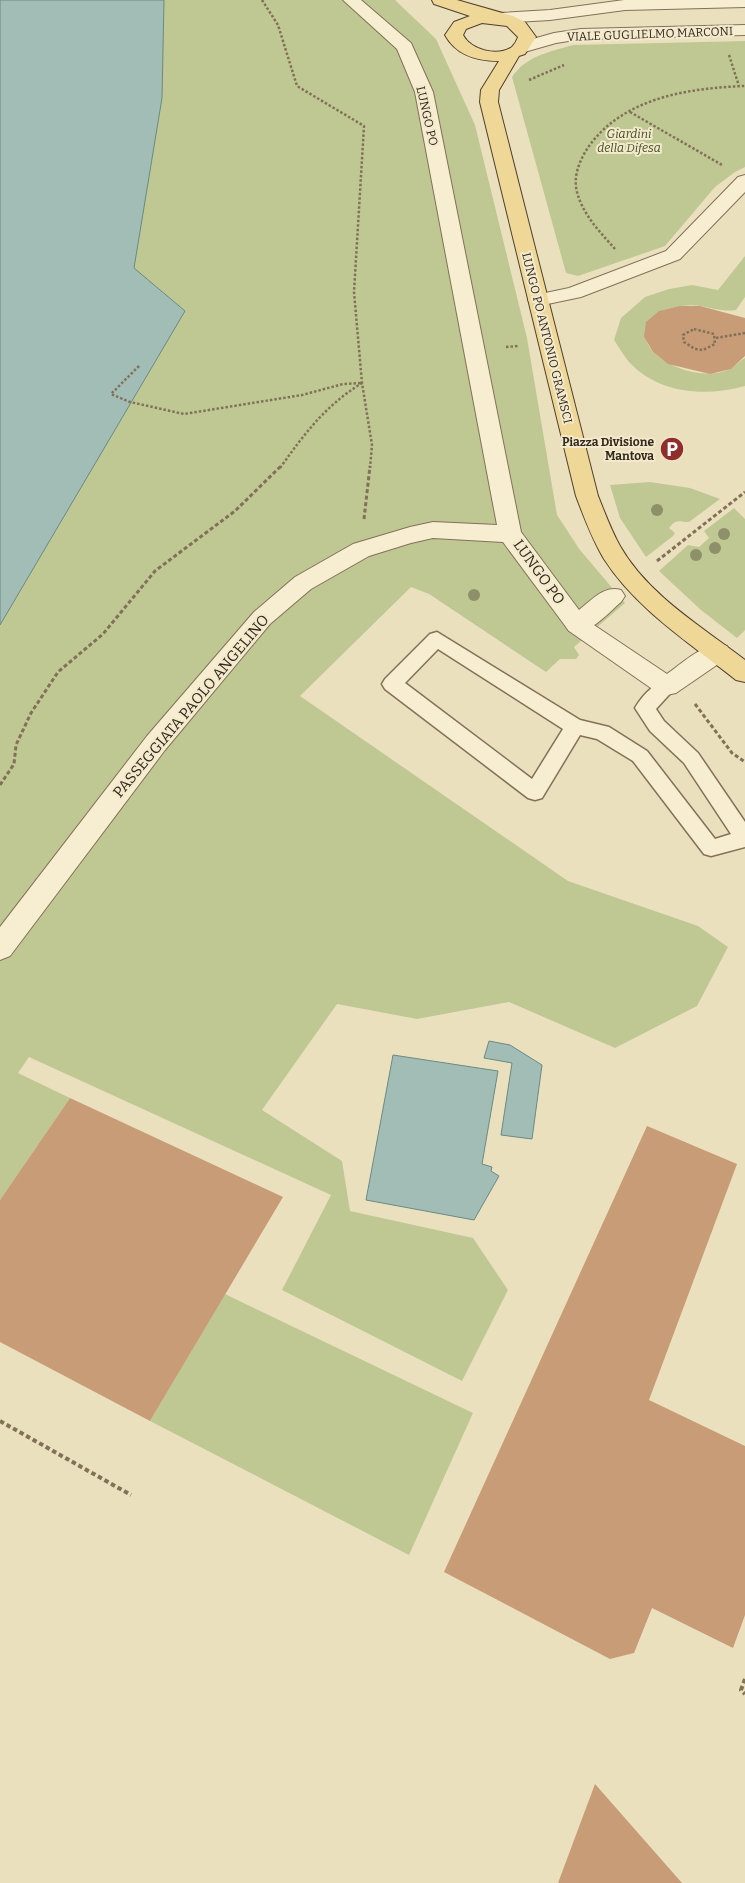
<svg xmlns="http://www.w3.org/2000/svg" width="745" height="1883" font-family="Bitter,serif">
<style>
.green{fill:#bfc893}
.water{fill:#a1bdb6;stroke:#6a8a83}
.building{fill:#c89c76}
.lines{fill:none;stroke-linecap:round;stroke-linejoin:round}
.service-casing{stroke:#827158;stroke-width:3}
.pedestrian-casing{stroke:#827158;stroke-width:2}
.minor-casing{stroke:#827158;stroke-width:2}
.primary-casing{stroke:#503f2c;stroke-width:2}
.path-far2{stroke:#827158;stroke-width:2.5;stroke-dasharray:2.5 2;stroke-linecap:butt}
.path-far1{stroke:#827158;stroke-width:3;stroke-dasharray:4 2.5;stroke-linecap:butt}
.path{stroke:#827158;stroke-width:4;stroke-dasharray:4.5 3;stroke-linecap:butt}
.service{fill:#f7edd1;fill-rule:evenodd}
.pedestrian{fill:#f7edd1;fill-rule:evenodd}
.minor{fill:#f7edd1;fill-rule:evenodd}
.primary{fill:#eed797;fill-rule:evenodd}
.tree{fill:#8e9069}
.labels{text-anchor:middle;stroke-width:4;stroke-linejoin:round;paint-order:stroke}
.far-street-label{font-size:12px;fill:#33281c;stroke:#f3eacd}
.far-park-label{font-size:12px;font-style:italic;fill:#414e23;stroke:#f3eacd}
.far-poi-label{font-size:12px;font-weight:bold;fill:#33281c;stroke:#f3eacd;text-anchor:end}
.street-label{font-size:15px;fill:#33281c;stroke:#f3eacd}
</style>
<rect width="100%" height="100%" fill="#ebe0be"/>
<!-- green -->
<path class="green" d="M0 0H395L436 39 475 125 527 338 557 515 580 550 625 603 574 647 579 655 576 659H560L546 672 429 594 411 587 300 696 568 881 698 926 728 947 697 1006 615 1048 509 1002 417 1019 337 1004 262 1110 342 1161 350 1211 473 1238 508 1290 462 1381 282 1290 331 1195 29 1057 18 1073 70 1098 0 1200Z
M745 41V167L735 172 715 187 665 246 578 276 566 273 512 77C526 56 549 52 573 45Z
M745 256V297L736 310C722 312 713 308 700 306 686 304 673 307 660 311L644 337C647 342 650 349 654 353 672 370 707 380 730 369 736 366 740 360 745 358V386C705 397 659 394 629 362 623 355 619 347 614 340L621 318 645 297 669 289 692 285 718 290Z
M650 482 690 488 720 499 689 522C680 522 676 518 669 528L675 533 673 536 646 557 620 518 610 485Z
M734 508 745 519V630L737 638 701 610 659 571 688 545 699 547 709 538 704 531Z
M225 1294 473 1413 409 1555 150 1421Z"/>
<!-- water -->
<path class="water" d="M0 0H164L162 98 134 268 185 311 0 625Z
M489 1041 510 1045 542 1065 532 1139 501 1135 512 1063 484 1058Z
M393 1055 498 1071 482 1164 492 1167 491 1171 499 1176 474 1220 366 1200Z"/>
<!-- building -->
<path class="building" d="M679 306H700L745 318V356L731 369 710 374 668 364 653 352 644 337 646 322 659 311Z
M70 1098 283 1197 150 1421 0 1342V1200Z
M647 1126 737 1164 649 1400 745 1446V1615L733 1648 652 1608 634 1653 610 1659 444 1572Z
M595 1784 682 1883H558Z"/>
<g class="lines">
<!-- service casing -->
<g class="service-casing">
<path id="service" d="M437 632 580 720 609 727 647 751 715 839 731 834 684 763 650 731 635 708C642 696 659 676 674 681L677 686 656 709 664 721 698 753 745 822V847L711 856 704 854 633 761 597 739 580 735 542 798 535 800 528 798 385 689 382 684 385 679 430 634ZM438 649 563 729 532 779 405 683Z"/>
</g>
<!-- pedestrian casing -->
<g class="pedestrian-casing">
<path id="pedestrian" d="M343 0H361L411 43 433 92 521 532 579 610C592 600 604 585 621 590L625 596 621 602C607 614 588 637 569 631L503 542 433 538 411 543 369 556 311 589 270 624 165 750 10 956 0 960V927L147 736 254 612 295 577 353 544 410 527 433 522 497 525 415 92 397 49Z
M745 175V192L680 259 581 297 538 306 531 304 528 300 531 296 569 288 666 251 738 177Z"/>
</g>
<!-- minor casing -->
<g class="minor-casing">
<path id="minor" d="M624 0H745V7L625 10 550 20 500 23 494 22 491 18 494 14 500 13 550 10Z
M745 25V35L581 39 556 43 521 53 515 52 512 48 515 44 554 33 581 29Z
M577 616 585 619 667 674C683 663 707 639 727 646L730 652 727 658 676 693 667 695 658 693 569 631 565 625 569 619Z"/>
</g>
<!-- primary casing -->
<g class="primary-casing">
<path id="primary" d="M432 0H457L513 16 525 22 536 37 525 54 519 56 499 90 498 102 598 496C605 513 611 530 620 546 647 594 702 627 745 660V682L736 680C690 643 636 609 604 559 592 539 584 517 576 496L480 102 481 90 499 61C476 61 456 55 445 35L454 22 470 16 434 4ZM482 23 507 26 518 37C517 40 514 45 512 47 497 57 471 50 463 35L466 29Z"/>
</g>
<!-- path-far2 -->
<path class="path-far2" d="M262 0 278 25 297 86 364 126 354 292 362 383 372 445 370 468
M729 55 739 86
M529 80 564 65
M630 112 722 165
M615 249C600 232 583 215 577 192 573 177 579 162 587 149 621 98 688 88 745 86
M694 329 714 334 715 344 703 350 695 349 684 342 683 335Z
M716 338 745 333
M506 347 518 346
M139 366 111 394 130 402 184 414 302 395 343 384 362 383
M280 468C305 433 325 406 362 383"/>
<!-- path-far1 -->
<path class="path-far1" d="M364 519 370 466
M657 561 745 492
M695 704 732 753 745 762
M0 785 14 764 16 745 31 713 58 672 103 634 155 571 235 511 281 466"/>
<!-- path -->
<path class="path" d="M0 1421 131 1495
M745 1679 741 1690 745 1694"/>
<!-- service -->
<use href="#service" class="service"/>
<!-- pedestrian -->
<use href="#pedestrian" class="pedestrian"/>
<!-- minor -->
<use href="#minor" class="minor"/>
<!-- primary -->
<use href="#primary" class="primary"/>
</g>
<!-- trees -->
<g class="tree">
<circle cx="657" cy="510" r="6"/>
<circle cx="724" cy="534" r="6"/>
<circle cx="715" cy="548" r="6"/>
<circle cx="696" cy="555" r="6"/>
<circle cx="474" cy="595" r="6"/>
</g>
<!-- icons -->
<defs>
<g id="parking-disc" transform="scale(1.25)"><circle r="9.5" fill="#8e2f2b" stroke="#f3eacd"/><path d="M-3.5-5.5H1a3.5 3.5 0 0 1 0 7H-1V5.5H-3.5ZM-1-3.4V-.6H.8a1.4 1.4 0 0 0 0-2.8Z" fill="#fff"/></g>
</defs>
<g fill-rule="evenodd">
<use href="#parking-disc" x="672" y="449"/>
</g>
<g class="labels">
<!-- far-street labels -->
<g class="far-street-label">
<text transform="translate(650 34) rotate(-2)" y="4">VIALE GUGLIELMO MARCONI</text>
<text transform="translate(427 116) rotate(77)" y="4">LUNGO PO</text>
<text transform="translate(547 338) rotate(76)" y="4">LUNGO PO ANTONIO GRAMSCI</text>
</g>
<!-- far-park labels -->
<g class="far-park-label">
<text x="629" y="138">Giardini<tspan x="629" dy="14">della Difesa</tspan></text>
</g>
<!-- far-poi labels -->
<g class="far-poi-label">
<text x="654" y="446">Piazza Divisione<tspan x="654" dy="14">Mantova</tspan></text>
</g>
<!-- street labels -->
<g class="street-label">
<text transform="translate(539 572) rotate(54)" y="5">LUNGO PO</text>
<text transform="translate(191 706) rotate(-50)" y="5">PASSEGGIATA PAOLO ANGELINO</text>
</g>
</g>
</svg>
